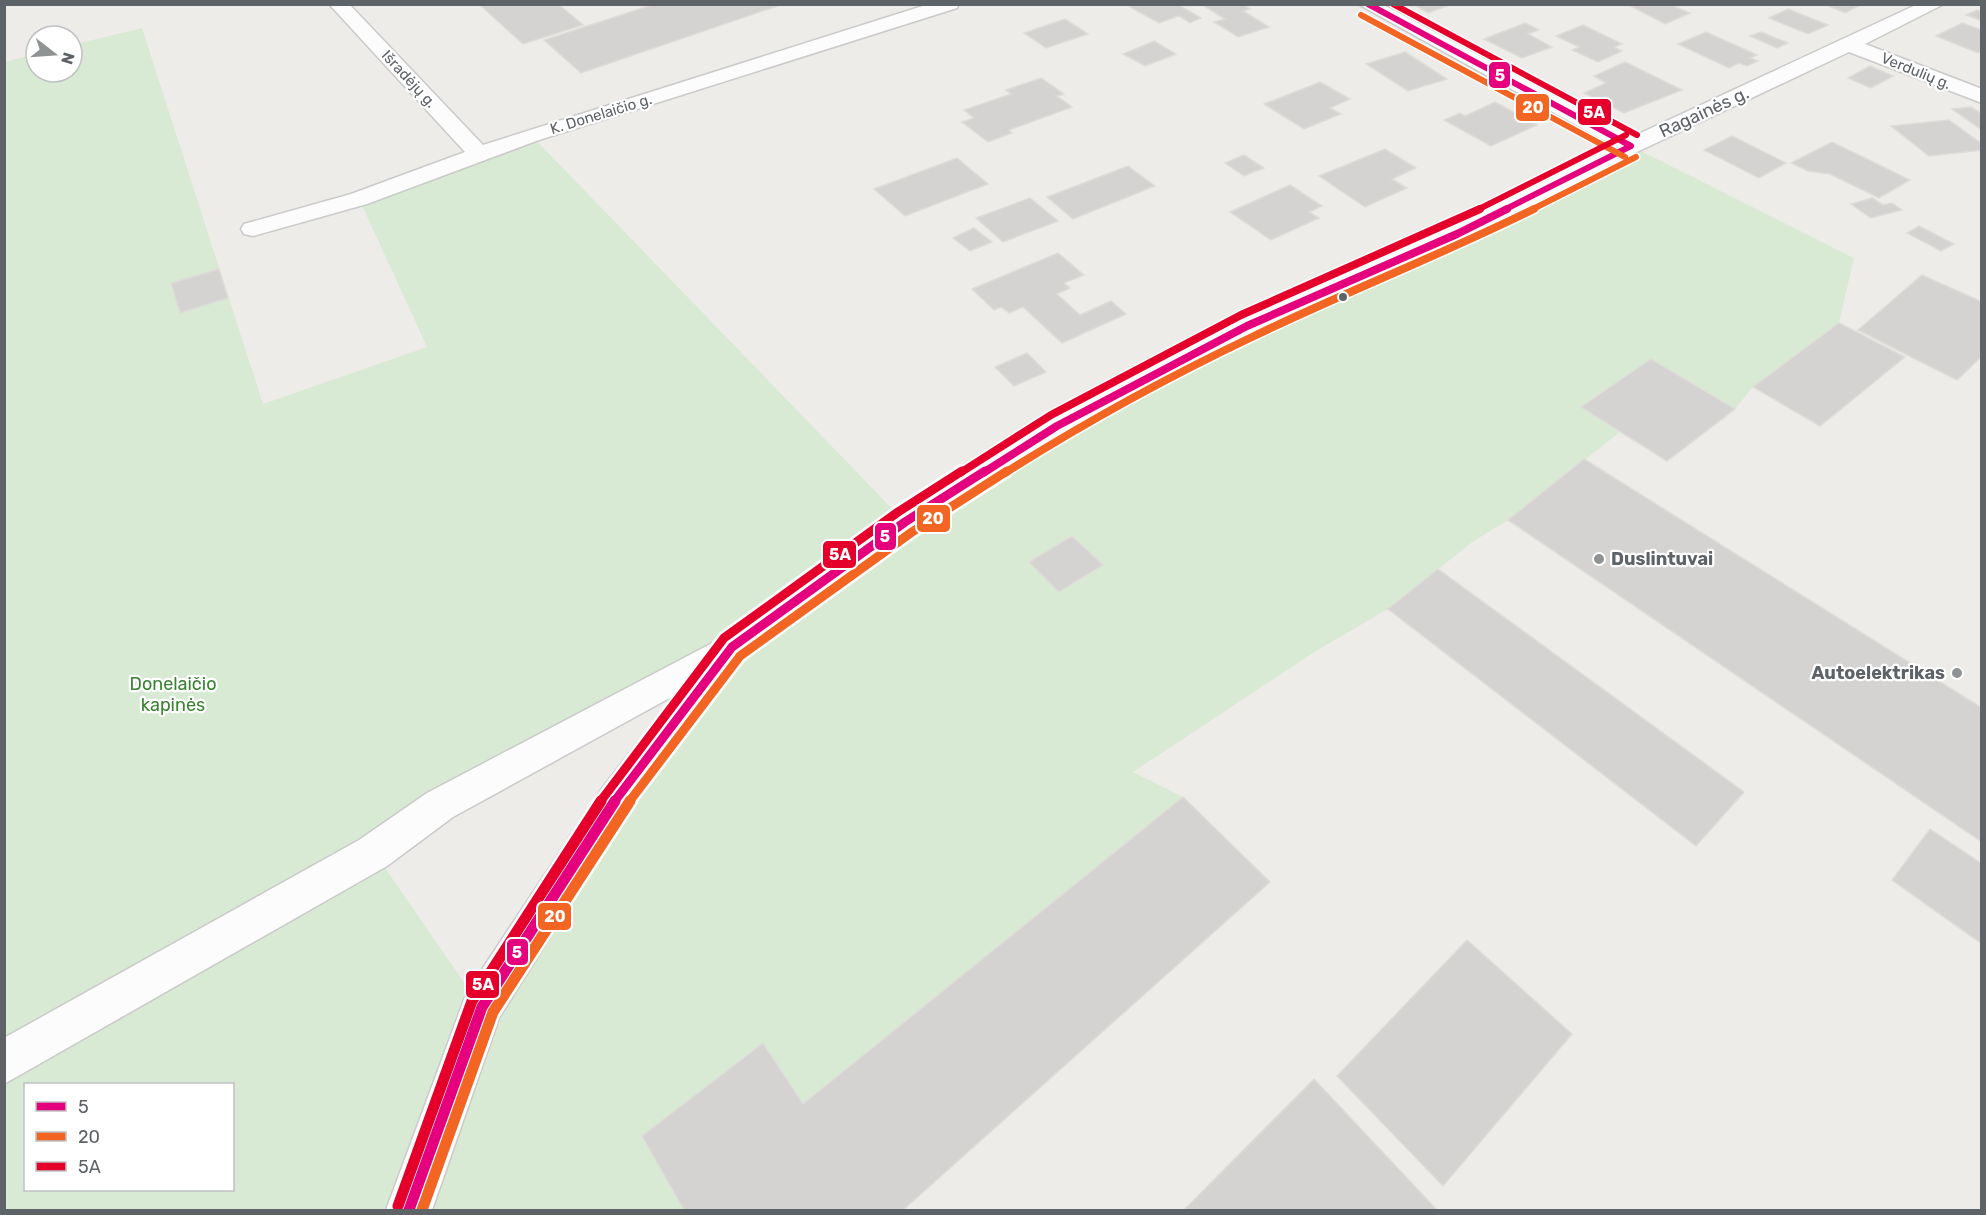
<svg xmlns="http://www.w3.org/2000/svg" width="1986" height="1215" font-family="Rubik,sans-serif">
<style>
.green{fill:#d9ead4;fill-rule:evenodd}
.building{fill:#d5d3d2;stroke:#dedcd8;stroke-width:1.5}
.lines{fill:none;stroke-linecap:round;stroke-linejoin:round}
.street-casing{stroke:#cacaca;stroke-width:3}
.street{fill:#fcfcfc;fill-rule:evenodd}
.bus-1-far3-casing{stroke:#fff;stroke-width:9}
.bus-1-far2-casing{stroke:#fff;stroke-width:11}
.bus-1-far1-casing{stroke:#fff;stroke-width:14}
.bus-1-casing{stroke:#fff;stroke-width:16}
.bus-2-far3-casing{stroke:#fff;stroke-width:9}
.bus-2-far2-casing{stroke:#fff;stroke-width:11}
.bus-2-far1-casing{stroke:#fff;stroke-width:14}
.bus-2-casing{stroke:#fff;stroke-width:16}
.bus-3-far3-casing{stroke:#fff;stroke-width:9}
.bus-3-far2-casing{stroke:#fff;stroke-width:11}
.bus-3-far1-casing{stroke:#fff;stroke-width:14}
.bus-3-casing{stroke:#fff;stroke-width:16}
.bus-1-far3{stroke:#e5007d;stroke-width:6}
.bus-1-far2{stroke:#e5007d;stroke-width:8}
.bus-1-far1{stroke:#e5007d;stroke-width:9}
.bus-1{stroke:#e5007d;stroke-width:11}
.bus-2-far3{stroke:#f26522;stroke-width:6}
.bus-2-far2{stroke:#f26522;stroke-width:8}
.bus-2-far1{stroke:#f26522;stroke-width:9}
.bus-2{stroke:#f26522;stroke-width:11}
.bus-3-far3{stroke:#e4002b;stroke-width:6}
.bus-3-far2{stroke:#e4002b;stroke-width:8}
.bus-3-far1{stroke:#e4002b;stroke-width:9}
.bus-3{stroke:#e4002b;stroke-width:11}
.bus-dot{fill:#5e6367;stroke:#fff;stroke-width:2}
.poi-dot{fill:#909394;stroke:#fff;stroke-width:2}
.labels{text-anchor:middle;stroke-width:4.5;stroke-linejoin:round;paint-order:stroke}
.far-street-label{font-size:15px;fill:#5e6367;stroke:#fff}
.street-label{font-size:18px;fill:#5e6367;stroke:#fff}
.poi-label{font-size:18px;font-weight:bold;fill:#5e6367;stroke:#fff;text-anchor:start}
.park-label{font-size:18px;fill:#3a8232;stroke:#fff}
.line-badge{stroke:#fff;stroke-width:2}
.badge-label{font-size:16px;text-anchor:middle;font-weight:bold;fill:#fff}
</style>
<rect width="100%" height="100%" fill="#eeece9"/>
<!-- green -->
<path class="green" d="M142 28 263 404 427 347 359 199 531 135 905 522 1057 426 1631 146 1854 258 1839 323 1753 387 1735 409 1651 359 1582 407 1620 432 1508 520 1471 543 1388 609 1316 651 1133 772 1183 797 803 1104 763 1043 642 1136 684 1210H5V62L36 54V72H72V45ZM731 649 481 1007 374 852ZM26 1084H232V1190H26Z"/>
<!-- building -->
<path class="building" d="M479 4H558L583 25 523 44Z
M655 4H783L581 73 544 40Z
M1136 4H1177L1201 18 1190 23 1179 16 1159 23 1130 7Z
M1201 4H1243L1250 9 1243 11 1269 27 1238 37 1214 22 1225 19Z
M1413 4H1452L1428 13Z
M1627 4H1669L1690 13 1665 24Z
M1824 4H1862L1845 13Z
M1788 9 1828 25 1808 34 1769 18Z
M1977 10 1982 12V21L1966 15Z
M1065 19 1088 34 1046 48 1024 33Z
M1525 23 1539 30 1528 34 1552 47 1522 58 1484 39Z
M1962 23 1982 30V50L1978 53 1936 36Z
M1583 25 1622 44 1614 47 1622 51 1598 62 1572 50 1579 47 1556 36Z
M1706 32 1757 55 1750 58 1758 61 1747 66 1739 63 1729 68 1678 44Z
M1761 32 1788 43 1777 48 1750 36Z
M1154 41 1176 54 1145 66 1123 54Z
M1405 52 1447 79 1408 91 1366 64Z
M1625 62 1682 90 1624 113 1584 93 1606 83 1594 76Z
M1870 66 1893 76 1871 88 1848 78Z
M1041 78 1064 94 1057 96 1072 107 1009 130 1012 133 988 142 962 122 974 118 964 110 1011 94 1006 90Z
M1320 82 1350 99 1330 108 1341 114 1304 129 1264 104Z
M1495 102 1537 125 1491 146 1444 120 1460 113 1465 116Z
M1971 107 1982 114V130L1952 109Z
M1949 120 1982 144V150L1929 156 1891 126Z
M1732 136 1786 163 1759 178 1704 150Z
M1832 142 1910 180 1879 198 1830 174 1808 171 1791 163Z
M1385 149 1416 168 1392 179 1407 188 1365 207 1319 176Z
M1244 155 1264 168 1244 176 1225 163Z
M957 158 988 184 905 216 874 189Z
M1128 166 1155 186 1073 219 1047 197Z
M1290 185 1322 206 1309 212 1319 218 1271 240 1230 212Z
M1030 198 1058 221 1003 242 976 218Z
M1872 198 1883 205 1892 203 1902 210 1871 218 1851 204Z
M1919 226 1954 244 1941 251 1907 233Z
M974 228 992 242 970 251 953 238Z
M1058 253 1084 275 1064 283 1070 288 1057 294 1080 315 1111 301 1126 314 1062 343 1023 307 1009 313 1001 307 994 310 972 289Z
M219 269 228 298 180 313 171 283Z
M1922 275 1982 302V356L1957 380 1858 330Z
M1839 323 1905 357 1820 426 1753 387Z
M1027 353 1046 372 1014 386 995 367Z
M1651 359 1735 409 1667 461 1581 407Z
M1584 459 1982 708V842L1508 520Z
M1072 536 1103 565 1059 592 1029 562Z
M1438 569 1744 792 1696 846 1388 609Z
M1183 797 1270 882 903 1210H684L642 1136 763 1043 803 1104Z
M1930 829 1982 864V944L1892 880Z
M1467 940 1572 1034 1443 1186 1337 1076Z
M1314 1079 1437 1210H1184Z"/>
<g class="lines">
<!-- street casing -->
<g class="street-casing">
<path id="street" d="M329 4H349L483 145 929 4H959L957 8 539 140 367 204 253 236 244 234 241 229 244 224 351 194 465 152Z
M1358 4H1382L1632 137 1918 4H1944L1865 44 1982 89V103L1849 52 1639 151 1466 239 1256 332 1067 433 916 530 744 657 629 811 499 1018 432 1210H386L467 992 603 787 675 695 453 817 387 866 4 1084V1038L359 840 427 793 718 640 894 514 1047 419 1238 320 1448 229 1614 146Z"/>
</g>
<!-- street -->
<use href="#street" class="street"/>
<!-- bus-1-far3 casing -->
<g class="bus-1-far3-casing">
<path id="bus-1-far3" d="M1368 4 1631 146
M1504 210 1631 146"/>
</g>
<!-- bus-1-far2 casing -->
<g class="bus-1-far2-casing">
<path id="bus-1-far2" d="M983 473 1057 426 1247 326 1457 234 1507 209"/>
</g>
<!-- bus-1-far1 casing -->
<g class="bus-1-far1-casing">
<path id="bus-1-far1" d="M614 802 732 647 905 522 985 471"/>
</g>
<!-- bus-1 casing -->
<g class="bus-1-casing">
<path id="bus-1" d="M409 1210 482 1007 615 801"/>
</g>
<!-- bus-2-far3 casing -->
<g class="bus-2-far3-casing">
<path id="bus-2-far3" d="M1361 15 1625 157
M1531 210 1636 157"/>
</g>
<!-- bus-2-far2 casing -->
<g class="bus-2-far2-casing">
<path id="bus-2-far2" d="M1005 473C1084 423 1168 377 1252 337 1345 292 1441 255 1534 209"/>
</g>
<!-- bus-2-far1 casing -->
<g class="bus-2-far1-casing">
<path id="bus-2-far1" d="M629 802 740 656 912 532 1007 471"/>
</g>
<!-- bus-2 casing -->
<g class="bus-2-casing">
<path id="bus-2" d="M422 1210 493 1012 630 801"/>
</g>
<!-- bus-3-far3 casing -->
<g class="bus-3-far3-casing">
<path id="bus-3-far3" d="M1393 4 1637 135
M1477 210 1626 135"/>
</g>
<!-- bus-3-far2 casing -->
<g class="bus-3-far2-casing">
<path id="bus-3-far2" d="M960 473 1051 415 1241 315 1480 209"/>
</g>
<!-- bus-3-far1 casing -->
<g class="bus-3-far1-casing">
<path id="bus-3-far1" d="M600 802 724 638 898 512 962 471"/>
</g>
<!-- bus-3 casing -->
<g class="bus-3-casing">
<path id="bus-3" d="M398 1206 472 1001 601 801"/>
</g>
<!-- bus-1-far3 -->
<use href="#bus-1-far3" class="bus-1-far3"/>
<!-- bus-1-far2 -->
<use href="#bus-1-far2" class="bus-1-far2"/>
<!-- bus-1-far1 -->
<use href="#bus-1-far1" class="bus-1-far1"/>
<!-- bus-1 -->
<use href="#bus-1" class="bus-1"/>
<!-- bus-2-far3 -->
<use href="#bus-2-far3" class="bus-2-far3"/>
<!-- bus-2-far2 -->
<use href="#bus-2-far2" class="bus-2-far2"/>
<!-- bus-2-far1 -->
<use href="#bus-2-far1" class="bus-2-far1"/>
<!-- bus-2 -->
<use href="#bus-2" class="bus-2"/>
<!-- bus-3-far3 -->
<use href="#bus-3-far3" class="bus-3-far3"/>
<!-- bus-3-far2 -->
<use href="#bus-3-far2" class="bus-3-far2"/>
<!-- bus-3-far1 -->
<use href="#bus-3-far1" class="bus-3-far1"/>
<!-- bus-3 -->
<use href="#bus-3" class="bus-3"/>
</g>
<!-- markers -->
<circle class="bus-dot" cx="1343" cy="297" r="5"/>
<g class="poi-dot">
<circle cx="1599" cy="559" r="6"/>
<circle cx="1957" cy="673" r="6"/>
</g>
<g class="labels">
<!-- far-street labels -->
<g class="far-street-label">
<text transform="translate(1916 71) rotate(22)" y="5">Verdulių g.</text>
<text transform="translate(409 79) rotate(47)" y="5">Išradėjų g.</text>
<text transform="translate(601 114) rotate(-17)" y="5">K. Donelaičio g.</text>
</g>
<!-- street labels -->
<g class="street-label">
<text transform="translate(1704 112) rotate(-25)" y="6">Ragainės g.</text>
</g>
<!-- poi labels -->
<g class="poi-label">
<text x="1611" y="565">Duslintuvai</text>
<text x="1945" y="679" text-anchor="end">Autoelektrikas</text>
</g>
<!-- park labels -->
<g class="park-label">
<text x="173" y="690">Donelaičio<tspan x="173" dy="21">kapinės</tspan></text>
</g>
</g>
<g class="line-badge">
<rect x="1488" y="61" width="23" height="28" rx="6" fill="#e5007d"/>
<rect x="1515" y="93" width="35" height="29" rx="6" fill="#f26522"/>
<rect x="1577" y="98" width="35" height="28" rx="6" fill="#e4002b"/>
<rect x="916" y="504" width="35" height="29" rx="6" fill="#f26522"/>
<rect x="874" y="522" width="23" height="29" rx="6" fill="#e5007d"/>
<rect x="822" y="540" width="35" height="29" rx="6" fill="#e4002b"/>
<rect x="537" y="902" width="35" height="29" rx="6" fill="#f26522"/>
<rect x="506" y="938" width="23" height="28" rx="6" fill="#e5007d"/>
<rect x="465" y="970" width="35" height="29" rx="6" fill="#e4002b"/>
</g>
<g class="badge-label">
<text x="1500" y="81">5</text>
<text x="1533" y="113">20</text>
<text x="1594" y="118">5A</text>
<text x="933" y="524">20</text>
<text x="885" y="542">5</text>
<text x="840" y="560">5A</text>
<text x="555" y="922">20</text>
<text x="517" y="958">5</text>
<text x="483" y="990">5A</text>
</g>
<!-- border -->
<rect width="1986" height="1215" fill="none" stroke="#5e6367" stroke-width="12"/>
<!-- legend -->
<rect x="24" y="1083" width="210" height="108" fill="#ffffff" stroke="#bfc1c2" stroke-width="1.5"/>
<rect x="36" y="1102" width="30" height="9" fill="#e5007d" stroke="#bfc1c2" stroke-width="1.5"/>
<text x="78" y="1113" font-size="18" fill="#5e6367">5</text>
<rect x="36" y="1132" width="30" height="9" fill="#f26522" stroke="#bfc1c2" stroke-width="1.5"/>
<text x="78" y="1143" font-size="18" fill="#5e6367">20</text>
<rect x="36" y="1162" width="30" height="9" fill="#e4002b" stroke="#bfc1c2" stroke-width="1.5"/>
<text x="78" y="1173" font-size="18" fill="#5e6367">5A</text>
<!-- north arrow -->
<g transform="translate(54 54) rotate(107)"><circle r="28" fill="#ffffff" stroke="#bfc1c2" stroke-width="1.5"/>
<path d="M0-4.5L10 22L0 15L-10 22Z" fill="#909394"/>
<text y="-9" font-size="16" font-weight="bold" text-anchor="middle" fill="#5e6367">N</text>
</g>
</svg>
